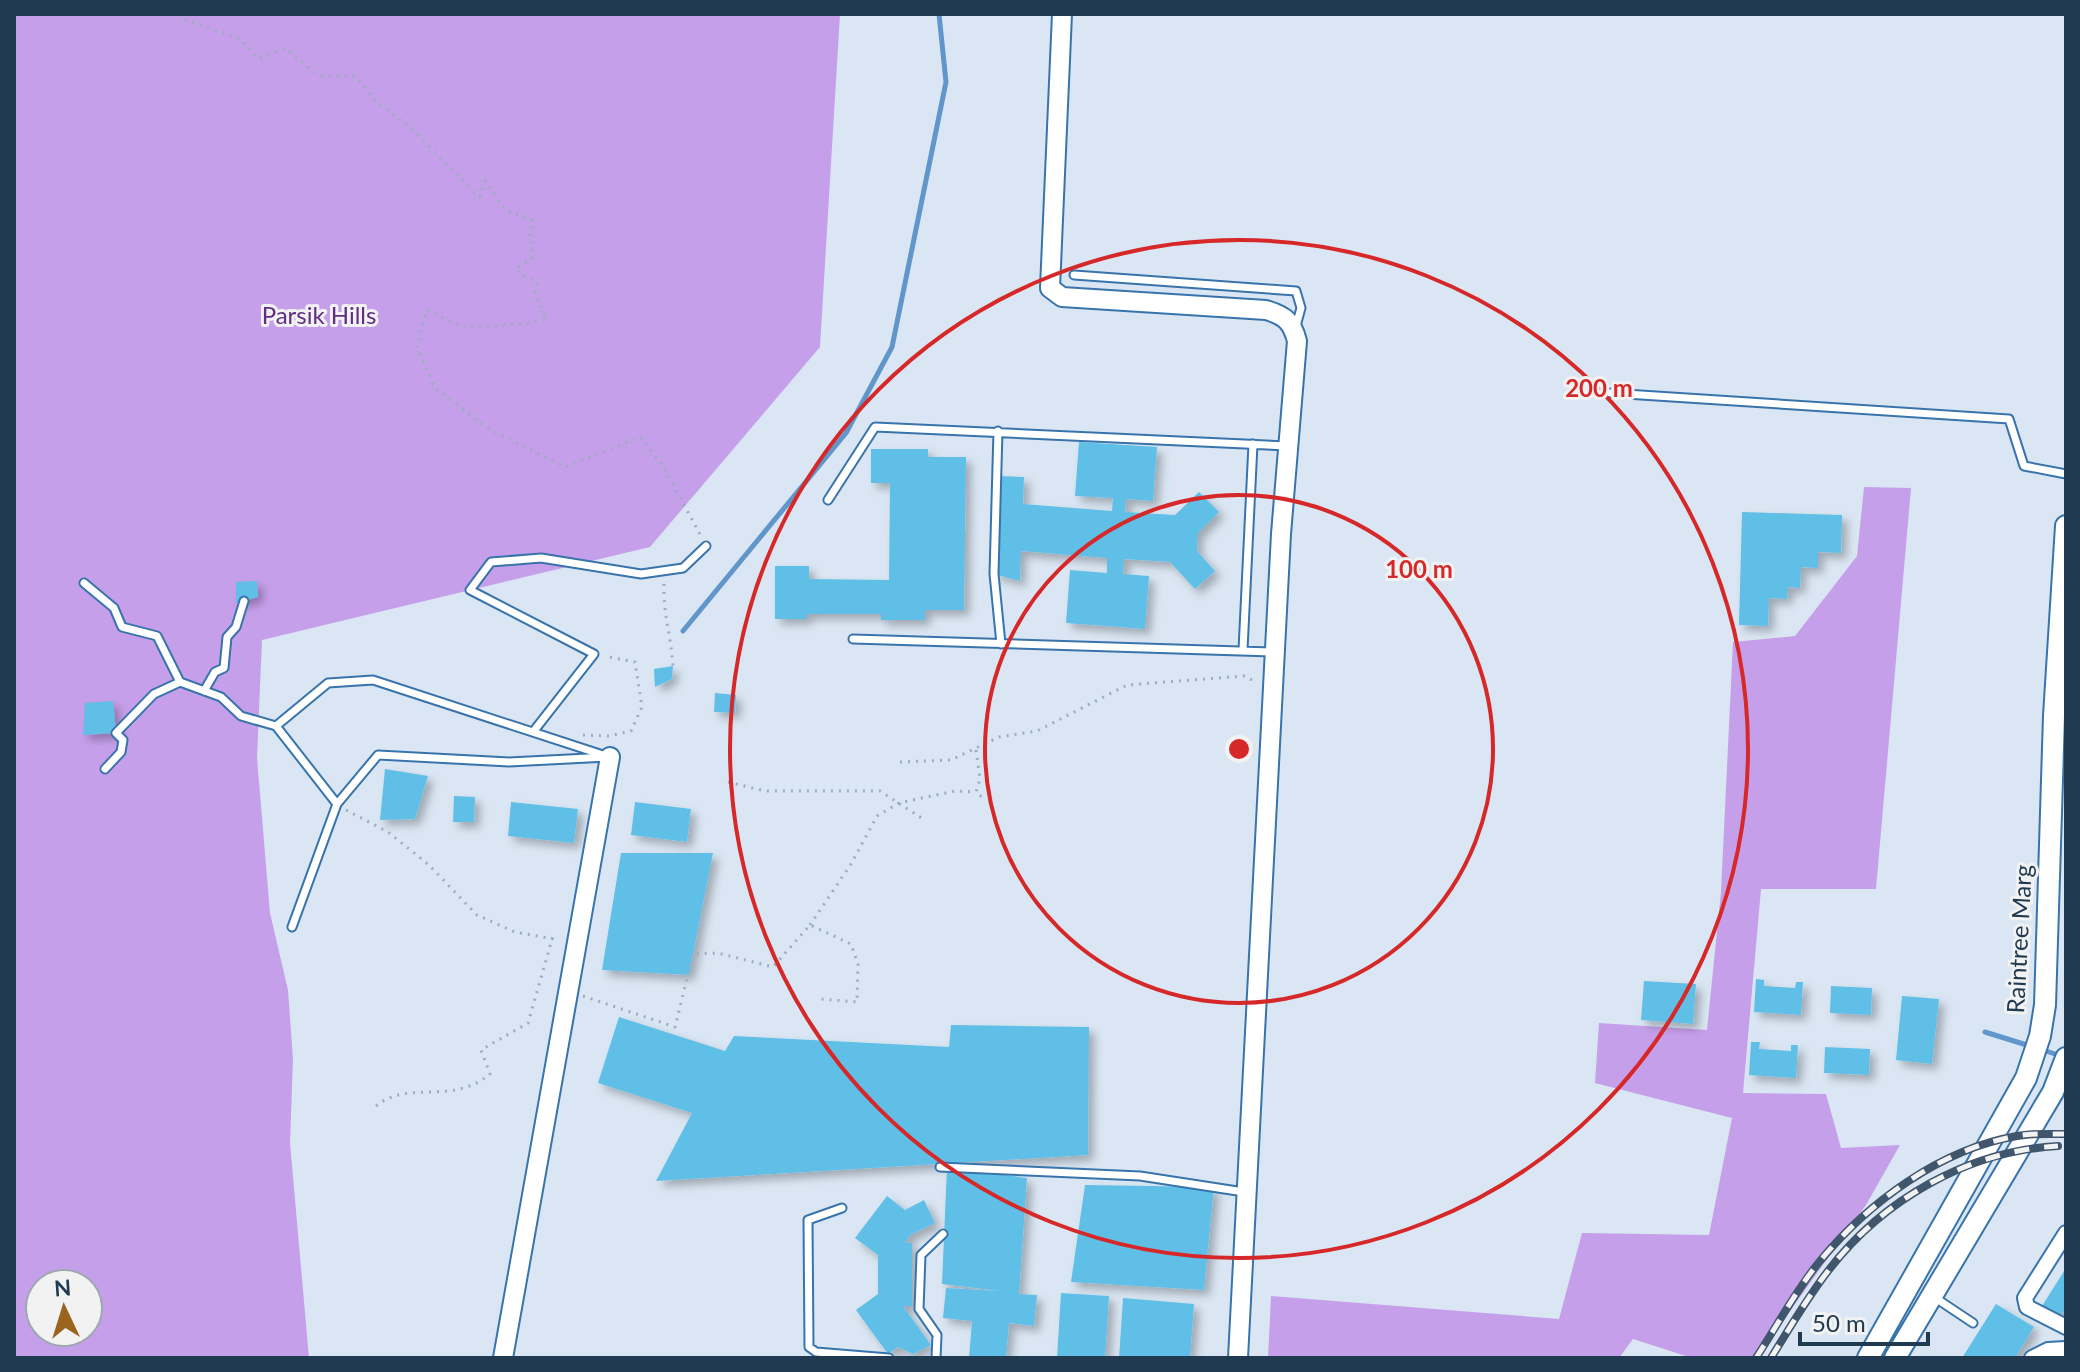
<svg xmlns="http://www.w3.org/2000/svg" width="2080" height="1372" font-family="Lato,sans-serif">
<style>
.forest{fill:#c69fea;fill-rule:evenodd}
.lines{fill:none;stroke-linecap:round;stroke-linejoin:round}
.stream{stroke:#6096c9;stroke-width:5}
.building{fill:#61bfe7;filter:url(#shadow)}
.lane-casing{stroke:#3874ab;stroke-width:11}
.street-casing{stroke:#3874ab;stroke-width:18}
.secondary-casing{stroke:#3874ab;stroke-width:22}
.primary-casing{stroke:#3874ab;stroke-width:24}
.path{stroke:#9cadbd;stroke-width:3;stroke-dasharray:2 6;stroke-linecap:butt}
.lane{stroke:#fff;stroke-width:7}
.street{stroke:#fff;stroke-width:14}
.secondary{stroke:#fff;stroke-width:18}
.primary{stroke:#fff;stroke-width:20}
.rail-casing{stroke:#3f566d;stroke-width:8}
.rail{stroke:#f2f2f2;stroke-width:5;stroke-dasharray:15;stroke-linecap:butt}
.ring{fill:none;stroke:#d62828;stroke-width:4}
.labels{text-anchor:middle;stroke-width:6;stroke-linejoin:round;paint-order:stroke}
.park-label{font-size:24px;fill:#612e85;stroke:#f2f2f2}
.street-label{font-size:24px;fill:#203a52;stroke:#f2f2f2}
.centre{fill:#d62828;stroke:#f2f2f2;stroke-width:4}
.ring-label{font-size:24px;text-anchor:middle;font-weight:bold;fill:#d62828;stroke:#f2f2f2;stroke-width:6;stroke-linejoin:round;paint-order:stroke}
</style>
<defs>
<filter id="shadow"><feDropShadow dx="5.5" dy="5.5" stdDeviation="4" flood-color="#0004"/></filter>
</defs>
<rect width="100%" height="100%" fill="#dae6f3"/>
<!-- forest -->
<path class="forest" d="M14 14H840L820 347 650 547 262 640 257 758 270 913 288 990 293 1059 290 1143 309 1358H14ZM40 1284H88V1332H40Z
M1864 487 1911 488 1876 889H1761L1743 1093 1826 1094 1841 1148 1900 1145 1866 1205 1756 1358H1692L1633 1339 1619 1358H1268L1271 1296 1559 1319 1582 1233 1709 1235 1732 1118 1595 1083 1599 1023 1707 1030 1721 892 1733 642 1795 636 1857 556Z"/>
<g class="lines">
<!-- stream -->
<path class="stream" d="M683 631 846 433 892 347 946 82 939 14
M1985 1032 2030 1046
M2040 1049 2061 1056"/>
</g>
<!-- building -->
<path class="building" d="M1079 442 1157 447 1153 501 1126 499 1125 512 1175 515 1199 492 1219 512 1198 533 1197 551 1215 571 1195 589 1170 562 1124 559 1123 574 1149 576 1145 629 1066 623 1070 570 1107 573V558L1021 551 1020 581 994 574 998 476 1024 477 1023 504 1112 511 1113 498 1075 496Z
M871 449H928V457H966L964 610H925V620H881V614H807V619H775V566H809V579L889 580 890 483H871Z
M1742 512 1842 515 1841 553 1818 552V568L1801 567 1800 588 1788 587 1787 599 1769 598 1768 626 1739 625Z
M257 581 258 597 236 603V582Z
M673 666 672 679 655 687 654 669Z
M715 693 736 695 735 713 714 712Z
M113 701 116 733 83 735 85 703Z
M385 769 428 776 415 819 380 820Z
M454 796 475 797 474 822H453Z
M511 802 578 809 574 843 508 836Z
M635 802 691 809 687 842 631 835Z
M621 853H713L689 975 602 970Z
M1756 979 1764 980V986L1795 988 1796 982H1803L1801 1015 1754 1012Z
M1644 981 1696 984 1693 1024 1641 1020Z
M1831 986 1872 988 1871 1015 1830 1013Z
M1902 996 1939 999 1932 1064 1896 1060Z
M619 1017 725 1051 734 1036 949 1047 951 1025 1089 1027 1088 1155 656 1181 692 1113 598 1083Z
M1751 1042H1760L1759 1049 1791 1051V1045H1798L1796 1078 1749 1075Z
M1825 1047 1870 1049 1869 1075 1824 1073Z
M947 1167 1027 1178 1019 1294 1037 1295 1034 1326 1009 1323 1006 1358H969L972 1321 943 1318 946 1288 1000 1291 942 1284Z
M1085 1185 1214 1187 1204 1290 1071 1282Z
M887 1196 905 1210 924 1200 935 1223 910 1235 905 1243H912V1306H903L931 1345 913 1354 898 1347 888 1354 856 1310 878 1294V1255L855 1238Z
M2066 1268V1309L2059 1316 2042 1306Z
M1061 1293 1109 1296 1105 1358H1057Z
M1123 1298 1194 1304 1190 1358H1119Z
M1996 1304 2034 1327 2015 1358H1962Z"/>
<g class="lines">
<!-- lane casing -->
<g class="lane-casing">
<path id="lane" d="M1074 275 1296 291 1301 308 1296 326
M1610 393 2009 419 2024 466 2066 474
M998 431 994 574 1001 644
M828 500 875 427 1287 446
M84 583 114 608 122 627 157 636 180 682
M853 639 1272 652
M1243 650 1253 444
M204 691 215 672 224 668 227 637 236 627 244 601
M276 726 328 683 373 680 603 755
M533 732 594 654 470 590 491 562 541 558 641 574 683 568 706 546
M105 769 121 752 123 740 116 733 154 694 180 682 221 697 241 716 276 726 337 804 378 755 509 762 608 757
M292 927 337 804
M940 1167 1140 1176 1244 1192
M842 1208 808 1220 809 1347 816 1352 889 1358
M1934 1297 1973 1323
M936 1358 937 1335 919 1309 921 1255 943 1234"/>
</g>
<!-- street casing -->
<g class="street-casing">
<path id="street" d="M2066 1233 2025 1298 2027 1307 2066 1327
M2032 1358 2048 1350 2066 1349"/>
</g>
<!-- secondary casing -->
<g class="secondary-casing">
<path id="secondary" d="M1062 14 1050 288 1062 297 1266 310C1286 316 1292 322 1297 341L1281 534 1238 1358
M503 1358 610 757"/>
</g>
<!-- primary casing -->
<g class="primary-casing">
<path id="primary" d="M1868 1358 2026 1078 2040 1036 2045 1005 2054 716 2066 526
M1895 1358 2053 1092 2066 1058"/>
</g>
<!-- path -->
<path class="path" d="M180 14 181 18 241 39 259 59 285 48 318 75 356 77 374 99 412 129 480 197 485 181 506 210 533 220 530 233 533 258 515 269 537 283 535 294 547 318 524 324 463 327 426 310 417 347 435 388 489 429 565 467 640 437 663 466 701 536
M664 584C663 615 671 635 673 666
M583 735 609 736 631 731 642 707 635 662 604 656
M976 750 980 779 976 792 985 800
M900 762 951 760 999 737 1037 731 1127 685 1244 676 1254 681
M728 782 765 791H880L923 819
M346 810 388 832 429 865 477 915 515 932 559 940
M810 925 851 864 877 816 899 803 955 791 976 792
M583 996 675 1027 693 954 718 953 773 967 810 925 851 944 858 964 857 1002 821 999
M376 1106C409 1079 452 1106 490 1074L481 1050 528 1023 553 936"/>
<!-- lane -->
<use href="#lane" class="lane"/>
<!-- street -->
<use href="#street" class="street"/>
<!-- secondary -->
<use href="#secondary" class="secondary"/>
<!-- primary -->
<use href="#primary" class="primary"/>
<!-- rail casing -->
<g class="rail-casing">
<path id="rail" d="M1756 1358C1777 1326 1796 1290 1820 1261 1868 1203 1940 1149 2017 1136 2033 1133 2050 1134 2066 1134
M1771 1358C1789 1329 1807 1298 1828 1271 1883 1199 1968 1151 2058 1146"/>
</g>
<!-- rail -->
<use href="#rail" class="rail"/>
</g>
<!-- distance rings -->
<g class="ring">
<circle cx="1239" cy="749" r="254"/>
<circle cx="1239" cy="749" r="509"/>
</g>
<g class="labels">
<!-- park labels -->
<g class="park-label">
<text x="319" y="324">Parsik Hills</text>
</g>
<!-- street labels -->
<g class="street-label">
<text transform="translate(2020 939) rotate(-87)" y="8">Raintree Marg</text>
</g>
</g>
<circle cx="1239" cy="749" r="12" class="centre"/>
<g class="ring-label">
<text x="1599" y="397">200 m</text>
<text x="1419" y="578">100 m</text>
</g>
<!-- border -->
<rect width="2080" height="1372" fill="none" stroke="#203a52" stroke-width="32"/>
<!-- north arrow -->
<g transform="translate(64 1308) rotate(356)"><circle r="38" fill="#f2f2f2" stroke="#9ea8b2" stroke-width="2"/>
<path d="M0-6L14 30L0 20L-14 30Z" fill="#9b641e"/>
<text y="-12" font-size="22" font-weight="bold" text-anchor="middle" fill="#203a52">N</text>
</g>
<!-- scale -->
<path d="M1800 1332v12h128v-12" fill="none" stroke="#203a52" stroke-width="4"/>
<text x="1812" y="1332" font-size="24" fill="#203a52" stroke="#f2f2f2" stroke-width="6" paint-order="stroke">50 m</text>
</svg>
